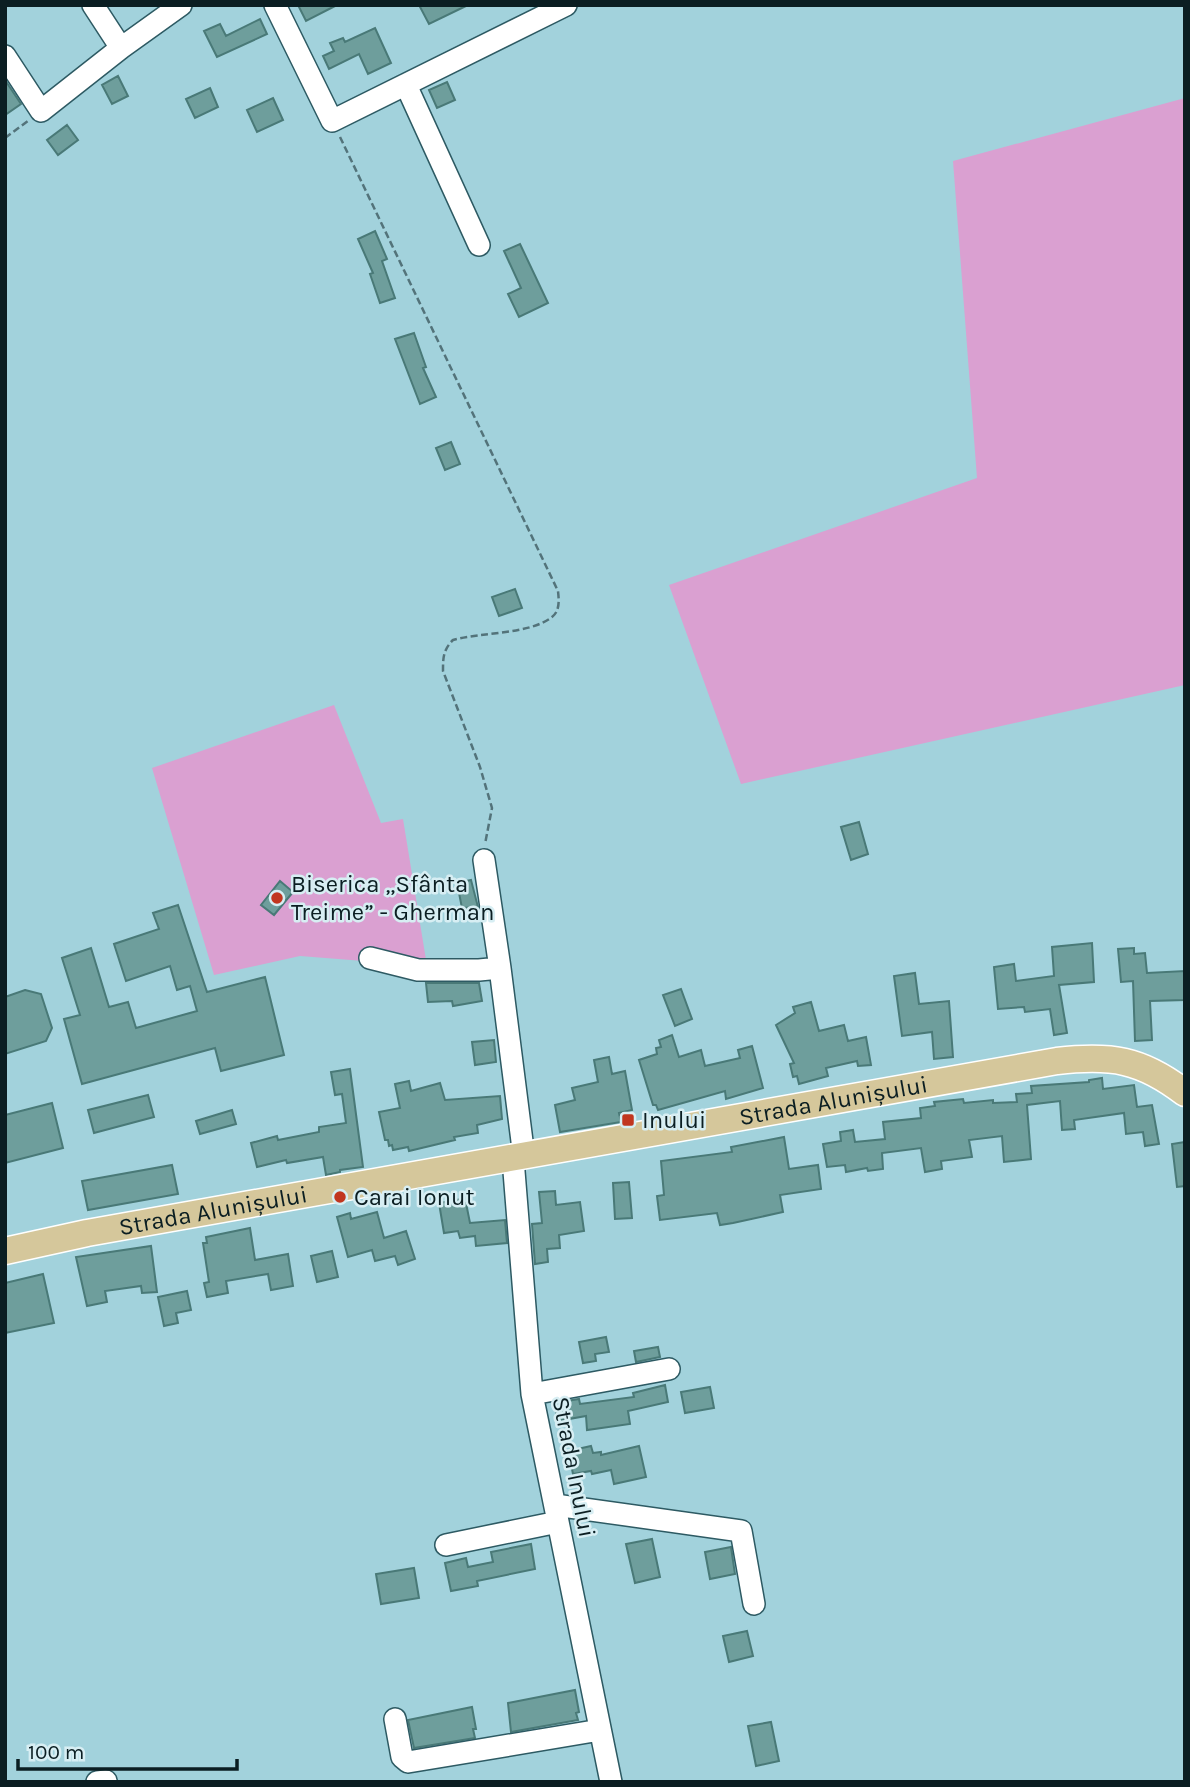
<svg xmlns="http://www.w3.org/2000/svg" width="1190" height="1787" font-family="Karla,sans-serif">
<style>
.green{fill:#daa0d1}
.building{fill:#6e9e9c;stroke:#497977;stroke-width:2}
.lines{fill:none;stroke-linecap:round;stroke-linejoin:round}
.minor-casing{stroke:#2d5a63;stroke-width:24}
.major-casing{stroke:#fff;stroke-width:29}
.path{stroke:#53737a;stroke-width:2.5;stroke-dasharray:7 3.5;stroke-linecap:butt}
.minor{stroke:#fff;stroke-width:21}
.major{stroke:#d5c79b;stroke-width:26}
.poi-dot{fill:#c1361f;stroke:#d7eef3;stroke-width:2.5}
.labels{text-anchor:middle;stroke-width:5;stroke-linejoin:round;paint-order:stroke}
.poi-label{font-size:24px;fill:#0b1e22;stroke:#d7eef3;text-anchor:start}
.street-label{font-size:24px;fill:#0b1e22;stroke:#d7eef3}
</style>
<rect width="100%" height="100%" fill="#a2d2dc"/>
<!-- green -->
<path class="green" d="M1185 98V685L741 784 669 585 977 478 953 161Z
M334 705 381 823 403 819 427 966 300 956 214 975 152 768Z"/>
<!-- building -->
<path class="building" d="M298 5H337L306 21Z
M419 5H468L429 24Z
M260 19 267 34 217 57 204 31 220 24 226 36Z
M375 28 391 63 368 74 359 54 329 69 323 56 334 51 330 43 343 38 345 42Z
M118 76 128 96 112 104 102 85Z
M5 80 21 104 5 115Z
M447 82 455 100 437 108 429 90Z
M210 88 218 107 195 118 186 99Z
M273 98 283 120 257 132 247 110Z
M67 125 78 140 58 155 47 140Z
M375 231 387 259 382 261 395 298 380 303 370 274 373 273 358 239Z
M520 244 548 303 519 317 508 294 521 288 504 251Z
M414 333 426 367 423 368 436 397 420 404 395 339Z
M451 442 460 464 445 470 436 448Z
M515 589 522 608 499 616 492 597Z
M859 822 868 854 851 860 841 827Z
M471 880 478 907 462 908 457 883Z
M280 881 293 892 274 915 261 905Z
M178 905 207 992 265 977 284 1055 221 1071 215 1048 82 1084 64 1019 80 1015 62 958 91 948 109 1007 128 1002 136 1028 197 1011 190 986 177 990 170 966 126 981 114 944 159 929 153 913Z
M1092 943 1094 982 1059 985 1067 1033 1054 1035 1050 1009 1025 1012 1024 1007 998 1009 994 967 1014 964 1016 981 1054 976 1052 947Z
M1134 948V954L1145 953 1147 973 1185 971V1000L1150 1001 1152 1040 1135 1041 1133 981 1121 982 1118 949Z
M915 973 919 1004 949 1001 953 1057 934 1059 932 1032 902 1036 894 976Z
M426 983H479L482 1001 453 1006 452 1001 428 1002Z
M681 989 692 1019 675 1026 663 995Z
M25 990 41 994 52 1028 46 1041 5 1054V997Z
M811 1002 819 1031 844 1025 848 1041 866 1037 871 1065 858 1066 857 1061 826 1068 828 1076 799 1084 797 1076 793 1077 790 1064 794 1063 776 1025 795 1013 793 1007Z
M672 1035 679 1057 701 1050 705 1066 740 1058 738 1050 752 1046 763 1088 726 1099 725 1091 658 1110 656 1105H653L639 1060 657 1054 656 1048 661 1047 659 1040Z
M494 1040 496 1062 475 1065 472 1042Z
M609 1057 612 1074 625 1071 632 1110 619 1113 621 1122 560 1132 555 1105 575 1100 572 1088 598 1082 594 1060Z
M350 1069 363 1167 340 1170V1172L326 1175 323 1157 287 1163 286 1160 257 1167 251 1143 277 1136 278 1140 319 1132V1127L346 1123 342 1094 335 1095 331 1072Z
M1102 1078 1103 1089 1134 1085 1137 1107 1152 1105 1159 1144 1145 1146 1143 1132 1126 1134 1124 1113 1074 1120 1075 1129 1062 1130 1060 1101 1027 1105 1031 1159 1004 1162 1002 1136 969 1140 972 1157 941 1161 942 1169 925 1172 921 1148 882 1153 883 1169 868 1171 867 1168 846 1172 845 1165 827 1167 823 1144 841 1141 840 1132 853 1130 855 1142 885 1139 883 1122 921 1118 920 1108 935 1106 934 1102 963 1099 964 1103 993 1100V1103L1017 1102 1016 1094 1032 1093 1031 1086 1089 1082V1080Z
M409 1081 411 1091 440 1083 445 1100 500 1096 502 1119 477 1125 478 1133 454 1137 455 1140 409 1151 408 1147 393 1150 392 1145 389 1146 388 1140H385L379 1112 400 1108 395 1084Z
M148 1095 154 1117 94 1133 88 1110Z
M52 1103 63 1148 5 1163V1115Z
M232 1110 236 1124 200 1134 196 1121Z
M784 1137 789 1169 818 1165 821 1189 780 1195 783 1212 733 1223 720 1225 717 1213 660 1220 657 1196 664 1195 661 1161 732 1152 731 1147Z
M1185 1142V1186L1177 1187 1172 1144Z
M172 1165 178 1194 88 1210 82 1181Z
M629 1182 632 1218 615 1219 613 1183Z
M555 1191 556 1205 580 1202 584 1231 559 1235 560 1248 547 1249 548 1262 535 1264 532 1224 542 1223 539 1192Z
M462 1199 463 1204 466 1203 470 1223 505 1220 507 1243 476 1246 475 1236 460 1238 458 1231 444 1233 439 1203Z
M377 1212 384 1238 406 1231 415 1259 398 1265 395 1256 375 1261 372 1250 348 1257 337 1217 350 1213 351 1219Z
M250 1228 255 1260 288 1254 293 1286 271 1290 268 1274 226 1281 228 1293 207 1297 204 1283 209 1282 203 1243H207L206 1237Z
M151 1246 157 1292 142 1293 141 1286 105 1291 107 1302 87 1306 76 1257Z
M332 1251 338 1277 317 1282 311 1256Z
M43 1274 54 1323 5 1333V1283Z
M187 1291 191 1310 176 1313 178 1323 164 1326 158 1297Z
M606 1337 609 1352 595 1354 596 1361 583 1363 579 1342Z
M658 1347 660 1357 636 1362 634 1351Z
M665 1385 668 1402 628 1411 630 1424 587 1430 586 1416 558 1421 554 1403 579 1399 580 1404 634 1397 633 1393Z
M710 1387 714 1408 685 1413 681 1392Z
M591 1446 593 1453 601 1452V1455L639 1446 646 1477 614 1484 611 1470 592 1474 591 1471 573 1474 570 1459 574 1458 573 1450Z
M652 1539 660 1577 635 1583 626 1544Z
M531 1544 535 1569 477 1581 478 1586 451 1591 445 1563 466 1558 468 1567 493 1562 491 1552Z
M731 1547 735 1574 710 1579 705 1552Z
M414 1568 419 1598 381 1604 376 1574Z
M747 1631 753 1656 729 1662 723 1636Z
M575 1690 579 1712 576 1713 578 1720 511 1732 508 1703Z
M472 1707 476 1729H473L475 1738 414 1748 408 1720Z
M771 1722 779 1761 756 1766 748 1726Z"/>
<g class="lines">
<!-- minor casing -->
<g class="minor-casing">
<path id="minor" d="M93 5 121 48
M275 5 332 121 566 5
M5 56 41 111 121 48 181 5
M406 85 479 245
M484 860 500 968 524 1157
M370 958 418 970H479L500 968
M513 1159 532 1394 611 1782
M532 1394 669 1369
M555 1505 741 1531 754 1604
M446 1545 558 1522
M395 1719 402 1757 408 1762 600 1730
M97 1782 106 1781"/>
</g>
<!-- major casing -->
<g class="major-casing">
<g id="major">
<path id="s1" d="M5 1251 87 1233 1057 1061C1111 1055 1141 1059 1185 1093"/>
</g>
</g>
<!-- path -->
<path class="path" d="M340 137 558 591C559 600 560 611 552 617 529 635 481 632 453 640 443 650 443 658 443 671L480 767 492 808 485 844
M5 138 28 121"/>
<!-- minor -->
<use href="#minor" class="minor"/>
<!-- major -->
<use href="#major" class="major"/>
</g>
<!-- markers -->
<g class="poi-dot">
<circle cx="277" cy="898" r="7"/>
<rect x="621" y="1113" width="14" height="14" rx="3.5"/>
<circle cx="340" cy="1197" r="7"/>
</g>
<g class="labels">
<!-- poi labels -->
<g class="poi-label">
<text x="291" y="892">Biserica „Sfânta<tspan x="291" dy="28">Treime” - Gherman</tspan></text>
<text x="642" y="1128">Inului</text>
<text x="354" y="1205">Carai Ionut</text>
</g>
<!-- street labels -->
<g class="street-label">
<text dy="8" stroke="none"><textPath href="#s1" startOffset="842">Strada Alunișului</textPath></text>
<text dy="8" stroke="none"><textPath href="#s1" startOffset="212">Strada Alunișului</textPath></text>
<text transform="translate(574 1467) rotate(79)" y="8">Strada Inului</text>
</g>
</g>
<!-- border -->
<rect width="1190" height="1787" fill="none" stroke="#0b1e22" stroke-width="14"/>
<!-- scale -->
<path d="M18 1759v10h219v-10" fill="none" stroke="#0b1e22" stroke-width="3.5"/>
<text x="28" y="1759" font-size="21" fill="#0b1e22" stroke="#d7eef3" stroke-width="5" paint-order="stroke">100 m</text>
</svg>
